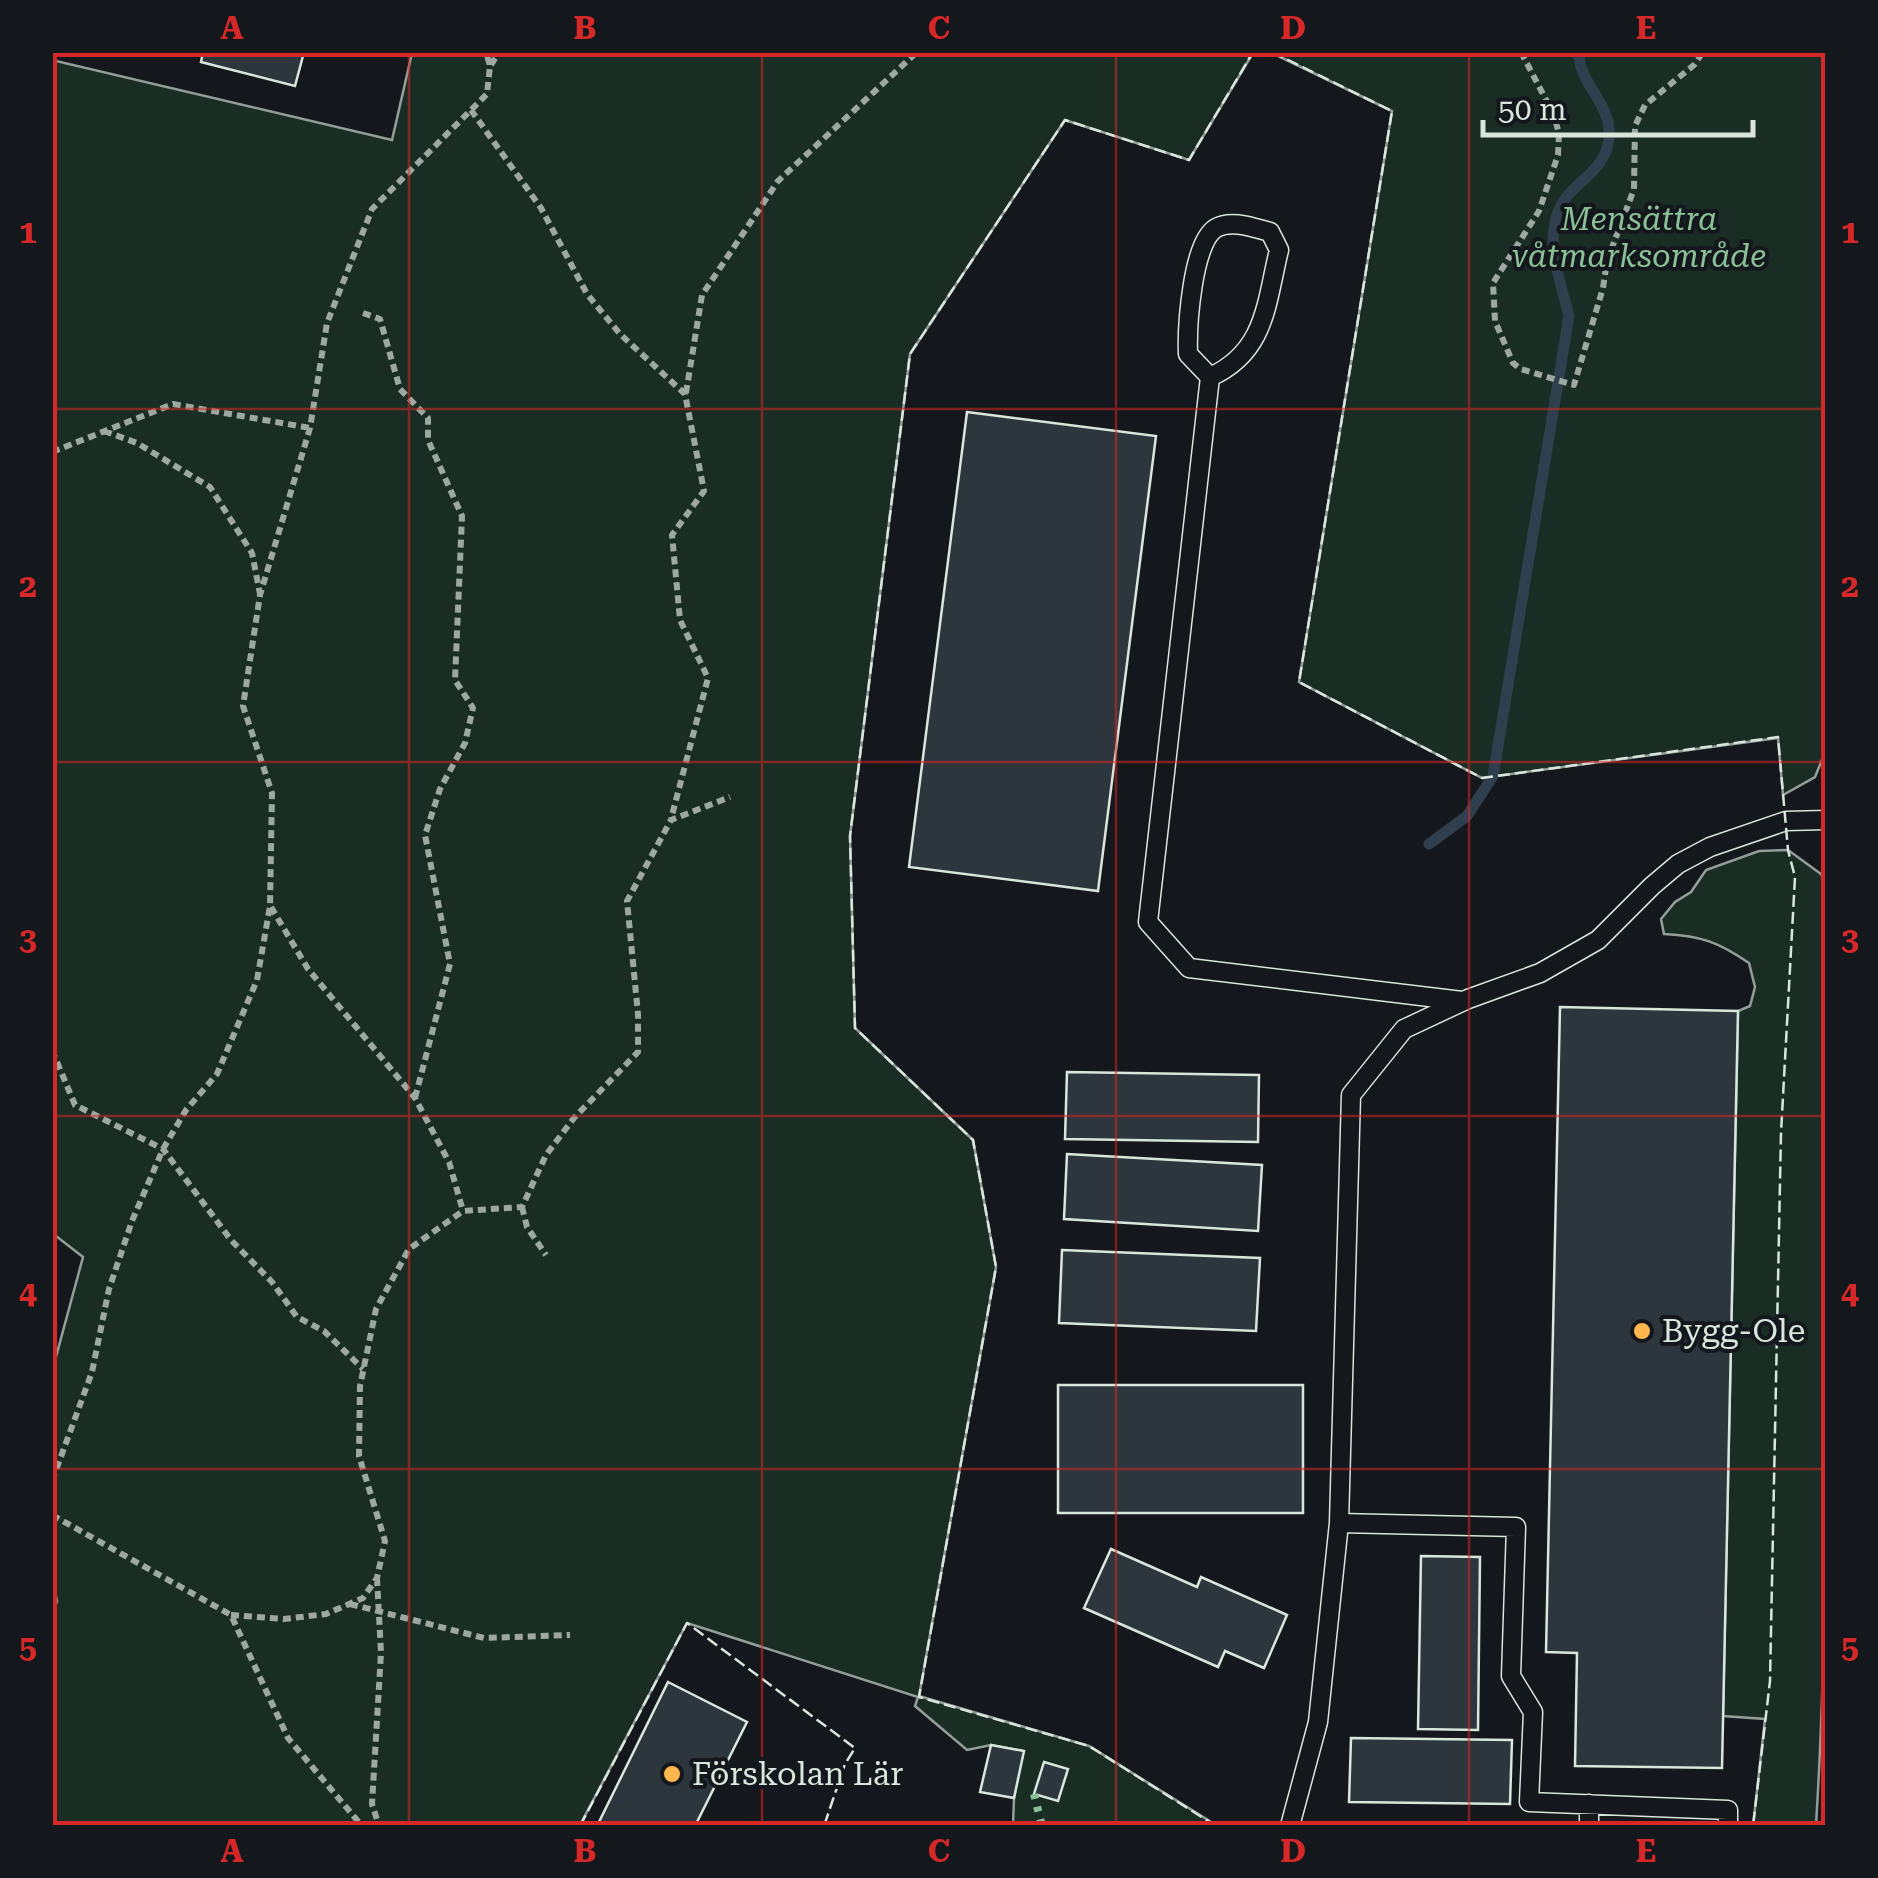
<svg xmlns="http://www.w3.org/2000/svg" width="1878" height="1878" font-family="'Roboto Serif',serif">
<style>
.green{fill:#1a2d24;stroke:#939e99;stroke-width:2.5}
.lines{fill:none;stroke-linecap:round;stroke-linejoin:round}
.stream{stroke:#2f3f4d;stroke-width:11}
.building{fill:#2c363c;stroke:#d8e6dc;stroke-width:2.5}
.service-casing{stroke:#d8e6dc;stroke-width:21}
.path{stroke:#9da8a2;stroke-width:6;stroke-dasharray:8 5;stroke-linecap:butt}
.service{stroke:#14181c;stroke-width:18}
.hedge{stroke:#8ac095;stroke-width:8;stroke-dasharray:5 8;stroke-linecap:butt}
.fence{stroke:#d8e6dc;stroke-width:2.5;stroke-dasharray:12 5;stroke-linecap:butt}
.grid{fill:none;stroke:#d62828;stroke-width:2.5;stroke-opacity:0.55}
.poi-dot{fill:#ffb74d;stroke:#14181c;stroke-width:4}
.labels{text-anchor:middle;stroke-width:8;stroke-linejoin:round;paint-order:stroke}
.park-label{font-size:32px;font-style:italic;fill:#8ac095;stroke:#14181c}
.poi-label{font-size:32px;fill:#d8e6dc;stroke:#14181c;text-anchor:start}
.neatline{fill:none;stroke:#d62828;stroke-width:4}
.grid-label{font-size:32px;text-anchor:middle;font-weight:bold;fill:#d62828}
</style>
<rect width="100%" height="100%" fill="#14181c"/>
<!-- green -->
<path class="green" d="M412 53H1253L1189 160 1065 120 910 354 850 836 855 1028 973 1140 996 1267 919 1696 1089 1746 1216 1825H1013L1014 1798 1023 1751 991 1745 967 1750 915 1706 918 1697 687 1623 580 1825H53L52 1618 57 1601 52 1578 53 1368 83 1257 52 1233V60L392 140Z
M1272 53H1825L1826 750 1815 777 1783 795 1778 738 1482 778 1299 682 1392 111Z
M1788 850 1821 874 1826 885C1826 926 1823 966 1823 1007 1822 1279 1833 1553 1816 1825L1753 1826 1765 1719 1723 1716 1738 1011 1750 1006 1755 987 1749 963C1718 942 1702 936 1664 934L1661 919 1675 902 1691 892 1706 870 1759 851Z"/>
<g class="lines">
<!-- stream -->
<path class="stream" d="M1429 844 1467 816 1493 776 1569 316C1560 278 1539 231 1568 195 1584 177 1606 166 1609 139 1612 101 1579 87 1579 52"/>
</g>
<!-- building -->
<path class="building" d="M203 52H304L295 86 201 62Z
M967 412 1156 436 1098 891 909 867Z
M1560 1007 1738 1011 1722 1768 1575 1766 1577 1653 1546 1652Z
M1067 1072 1259 1075 1258 1142 1065 1139Z
M1067 1154 1262 1165 1258 1231 1064 1219Z
M1062 1250 1260 1258 1256 1331 1059 1323Z
M1058 1385H1303V1513H1058Z
M1111 1549 1197 1587 1201 1577 1287 1615 1264 1668 1225 1651 1218 1667 1084 1608Z
M1421 1556 1480 1557 1478 1730 1418 1729Z
M668 1682 747 1722 695 1826H597Z
M1351 1738 1512 1740 1510 1804 1349 1802Z
M991 1745 1024 1751 1014 1798 980 1792Z
M1044 1762 1068 1769 1058 1801 1034 1794Z"/>
<g class="lines">
<!-- service casing -->
<g class="service-casing">
<path id="service" d="M1210 377 1188 354C1187 327 1192 242 1216 228 1232 219 1254 228 1270 232L1279 250C1266 303 1266 352 1210 377L1148 922 1189 968 1462 1001
M1339 1523 1516 1527 1511 1676 1533 1712 1529 1802 1728 1810V1826
M1290 1826 1318 1722 1339 1523 1351 1095 1404 1029 1468 999 1540 973 1598 940 1652 886 1678 864 1710 847 1786 821 1826 820
M1589 1826V1804"/>
</g>
<!-- path -->
<path class="path" d="M1521 52 1554 115 1559 134 1558 155 1539 211 1493 283 1495 321 1513 363 1521 369 1574 385 1603 288 1607 261 1634 189 1635 126 1645 105 1694 65 1703 52
M491 65 499 52
M471 110 541 208 587 294 620 334 685 394 704 491 672 535 680 620 708 678 671 819
M363 313 380 319 400 389 428 418V440L462 516 455 680 473 708 465 743 440 789 425 835 450 964 415 1098
M686 393 702 295 778 181 917 52
M104 431 137 443 210 487 252 553 260 594
M52 452 173 404 310 428
M271 907 308 969 415 1098 449 1162 463 1211
M52 1050 75 1105 163 1149 231 1240 272 1282 297 1317 324 1331 363 1369
M522 1207 527 1227 546 1255
M52 1481 92 1372 109 1289 132 1221 163 1149 186 1110 217 1074 257 980 270 906 272 793 243 706 260 595 310 428 327 323 372 209 487 94 490 66 486 52
M52 1515 231 1615 288 1738 362 1826
M377 1578 381 1653 372 1804 379 1826
M350 1604 484 1638 570 1635
M231 1615 284 1619 326 1614 363 1598 377 1578 385 1541 359 1456 360 1386 376 1309 409 1249 463 1211 522 1207 546 1155 574 1118 638 1052V1014L627 901 671 820 730 797"/>
<!-- service -->
<use href="#service" class="service"/>
<!-- hedge -->
<path class="hedge" d="M1034 1794 1042 1826"/>
<!-- fence -->
<path class="fence" d="M1272 52 1392 111 1299 682 1482 778 1778 737 1788 850 1795 877 1781 1133 1770 1681 1753 1826
M580 1826 687 1623 855 1748 845 1764 824 1826
M1216 1826 1089 1746 919 1697 996 1267 973 1140 855 1028 850 836 910 354 1065 120 1189 160 1253 52"/>
</g>
<!-- grid -->
<path class="grid" d="M409 52V1826M762 52V1826M1116 52V1826M1469 52V1826M52 409H1826M52 762H1826M52 1116H1826M52 1469H1826"/>
<!-- markers -->
<g class="poi-dot">
<circle cx="1642" cy="1331" r="10"/>
<circle cx="672" cy="1774" r="10"/>
</g>
<g class="labels">
<!-- park labels -->
<g class="park-label">
<text x="1639" y="230">Mensättra<tspan x="1639" dy="37">våtmarksområde</tspan></text>
</g>
<!-- poi labels -->
<g class="poi-label">
<text x="1662" y="1342">Bygg-Ole</text>
<text x="692" y="1785">Förskolan Lär</text>
</g>
</g>
<!-- border -->
<rect width="1878" height="1878" fill="none" stroke="#14181c" stroke-width="110"/>
<!-- scale -->
<path d="M1483 120v15h270v-15" fill="none" stroke="#d8e6dc" stroke-width="5"/>
<text x="1498" y="120" font-size="30" fill="#d8e6dc" stroke="#14181c" stroke-width="8" paint-order="stroke">50 m</text>
<rect x="55" y="55" width="1768" height="1768" class="neatline"/>
<g class="grid-label">
<text x="232" y="39">A</text>
<text x="585" y="39">B</text>
<text x="939" y="39">C</text>
<text x="1293" y="39">D</text>
<text x="1646" y="39">E</text>
<text x="28" y="243">1</text>
<text x="1850" y="243">1</text>
<text x="28" y="597">2</text>
<text x="1850" y="597">2</text>
<text x="28" y="950">3</text>
<text x="1850" y="950">3</text>
<text x="28" y="1304">4</text>
<text x="1850" y="1304">4</text>
<text x="28" y="1658">5</text>
<text x="1850" y="1658">5</text>
<text x="232" y="1862">A</text>
<text x="585" y="1862">B</text>
<text x="939" y="1862">C</text>
<text x="1293" y="1862">D</text>
<text x="1646" y="1862">E</text>
</g>
</svg>
